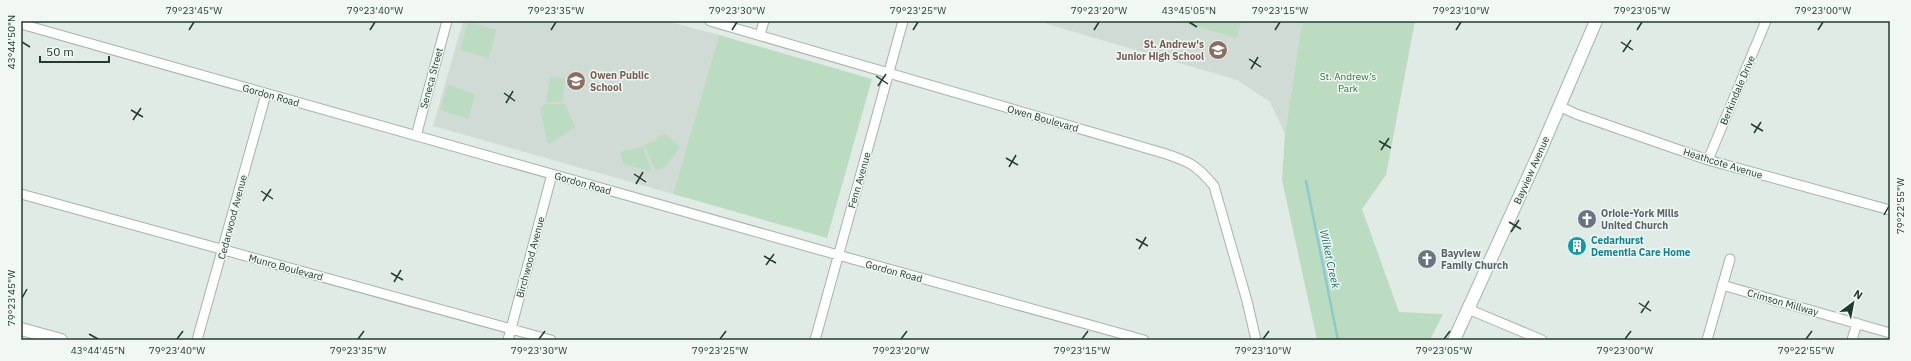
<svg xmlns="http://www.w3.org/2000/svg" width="1911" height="361" font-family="'IBM Plex Sans',sans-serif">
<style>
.built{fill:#cfdbd4}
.green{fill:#bbdcc0}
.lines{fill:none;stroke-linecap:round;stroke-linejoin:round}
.stream{stroke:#8bcbce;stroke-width:2.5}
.street-casing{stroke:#a4b3ac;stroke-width:11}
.secondary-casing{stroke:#a0b6ac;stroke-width:14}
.street{stroke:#fff;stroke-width:9}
.secondary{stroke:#fff;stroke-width:12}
.ticks{fill:none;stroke:#223b32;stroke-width:1.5}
.labels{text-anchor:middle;stroke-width:3;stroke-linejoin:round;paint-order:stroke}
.education-label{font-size:10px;font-weight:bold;fill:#785e54;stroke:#f1f8f4;text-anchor:end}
.park-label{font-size:10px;fill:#2e7041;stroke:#f1f8f4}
.street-label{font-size:10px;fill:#223b32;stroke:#f1f8f4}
.worship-label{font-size:10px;font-weight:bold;fill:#5b616d;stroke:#f1f8f4;text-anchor:start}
.culture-label{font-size:10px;font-weight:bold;fill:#0d838f;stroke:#f1f8f4;text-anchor:start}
.water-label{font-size:11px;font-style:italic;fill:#1f6f75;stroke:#f1f8f4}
.neatline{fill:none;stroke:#223b32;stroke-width:1.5}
.ticks-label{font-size:10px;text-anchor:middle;fill:#223b32}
</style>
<rect width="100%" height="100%" fill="#e1ebe6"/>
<!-- built -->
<path class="built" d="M463 21H666L719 35 673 194 433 126Z
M1037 21H1302L1285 134 1270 102 1237 80Z"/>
<!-- green -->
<path class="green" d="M1178 21H1241L1237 38Z
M1302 21H1415L1386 175 1362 209 1399 312 1443 314 1430 340H1317L1282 180 1285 134Z
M472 23 496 30 489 58 460 50 467 26Z
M719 35 872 79 827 238 673 194Z
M550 77 565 79 562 102H546Z
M448 85 475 94 468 119 440 110Z
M544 104H565L575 127 548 145 540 109Z
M664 133 680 147 666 166 656 171 645 145 653 142Z
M643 147 652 172 623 164 620 152Z"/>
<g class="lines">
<!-- stream -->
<path class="stream" d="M1306 181 1338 340"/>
<!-- street casing -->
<g class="street-casing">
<path id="street" d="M710 21 1163 153C1188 161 1197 165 1214 186L1247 301 1256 340
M21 24 838 255 1144 340
M760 35 764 21
M1559 106 1576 114 1708 160 1890 210
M416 136 447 21
M1708 160 1766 21
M21 194 551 340
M1722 285 1890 333
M1468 309 1542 340
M197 340 266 94
M508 340 552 174
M815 340 903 21
M1707 340 1730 259
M1852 340 1857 323"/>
</g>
<!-- secondary casing -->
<g class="secondary-casing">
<path id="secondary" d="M21 329 61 340
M1454 340 1541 149 1596 21"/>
</g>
<!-- street -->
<use href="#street" class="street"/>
<!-- secondary -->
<use href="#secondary" class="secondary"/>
</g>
<!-- ticks -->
<path class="ticks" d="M1189 22 1197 27M189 30 194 22M370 30 375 22M551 30 556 22M732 30 737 22M913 30 918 22M1094 30 1099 22M1275 30 1280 22M1456 30 1461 22M1637 30 1642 22M1818 30 1823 22M22 42 30 47M1621 42 1633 50M1623 52 1631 40M1249 59 1261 67M1251 69 1258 57M876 76 888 84M878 86 886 74M504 93 515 101M506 103 513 91M131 110 143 117M133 120 141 108M1751 124 1763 131M1754 133 1761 122M1379 141 1391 148M1381 150 1389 138M1006 158 1018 165M1009 167 1016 155M634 174 646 182M636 184 643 172M261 191 273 199M263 201 271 189M1884 215 1889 206M1509 222 1521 229M1511 232 1519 220M1136 239 1148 246M1139 249 1146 237M764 256 776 263M766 265 774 254M391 273 403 280M394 282 401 270M22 298 27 289M1639 303 1651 311M1641 313 1649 301M89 334 98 339M177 339 183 331M358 339 364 331M539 339 545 331M720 339 726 331M901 339 907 331M1082 339 1088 331M1263 339 1269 331M1444 339 1450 331M1625 339 1631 331M1806 339 1812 331"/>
<!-- icons -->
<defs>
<g id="school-disc" transform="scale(1)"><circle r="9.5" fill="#8d6e63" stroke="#f1f8f4"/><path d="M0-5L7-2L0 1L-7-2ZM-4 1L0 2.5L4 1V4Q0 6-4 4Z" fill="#fff"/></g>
<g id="church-disc" transform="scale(1)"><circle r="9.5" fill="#6b7280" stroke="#f1f8f4"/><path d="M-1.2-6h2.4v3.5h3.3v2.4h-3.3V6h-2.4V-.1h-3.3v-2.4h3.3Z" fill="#fff"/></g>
<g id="building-disc" transform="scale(1)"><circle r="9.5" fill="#0f9aa8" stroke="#f1f8f4"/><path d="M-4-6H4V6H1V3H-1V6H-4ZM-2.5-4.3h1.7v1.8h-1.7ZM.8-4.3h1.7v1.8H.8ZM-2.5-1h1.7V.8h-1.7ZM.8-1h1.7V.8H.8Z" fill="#fff"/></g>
</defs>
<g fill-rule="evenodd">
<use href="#school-disc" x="1218" y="50"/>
<use href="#school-disc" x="576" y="81"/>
<use href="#church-disc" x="1587" y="219"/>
<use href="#building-disc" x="1577" y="246"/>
<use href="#church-disc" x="1427" y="259"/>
</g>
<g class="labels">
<!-- education labels -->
<g class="education-label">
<text x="1204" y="48">St. Andrew's<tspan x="1204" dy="12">Junior High School</tspan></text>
<text x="590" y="79" text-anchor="start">Owen Public<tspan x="590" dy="12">School</tspan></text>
</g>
<!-- park labels -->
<g class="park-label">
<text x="1348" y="80">St. Andrew’s<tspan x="1348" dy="12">Park</tspan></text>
</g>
<!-- street labels -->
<g class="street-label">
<text transform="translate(431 78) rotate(-75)" y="4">Seneca Street</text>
<text transform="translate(1737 90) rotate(-67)" y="4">Berkindale Drive</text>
<text transform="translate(271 95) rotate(16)" y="4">Gordon Road</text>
<text transform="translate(1043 118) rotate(16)" y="4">Owen Boulevard</text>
<text transform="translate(1723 163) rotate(17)" y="4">Heathcote Avenue</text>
<text transform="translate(1531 170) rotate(-66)" y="4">Bayview Avenue</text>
<text transform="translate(859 180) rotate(-74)" y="4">Fenn Avenue</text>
<text transform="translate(583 183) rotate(16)" y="4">Gordon Road</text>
<text transform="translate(232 217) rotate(-75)" y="4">Cedarwood Avenue</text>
<text transform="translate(530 257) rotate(-75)" y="4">Birchwood Avenue</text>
<text transform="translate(286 267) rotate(15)" y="4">Munro Boulevard</text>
<text transform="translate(894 271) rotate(15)" y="4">Gordon Road</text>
<text transform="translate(1783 302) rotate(16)" y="4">Crimson Millway</text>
</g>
<!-- worship labels -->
<g class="worship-label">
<text x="1601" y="217">Oriole-York Mills<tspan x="1601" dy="12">United Church</tspan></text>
<text x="1441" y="257">Bayview<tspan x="1441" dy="12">Family Church</tspan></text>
</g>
<!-- culture labels -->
<g class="culture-label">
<text x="1591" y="244">Cedarhurst<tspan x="1591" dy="12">Dementia Care Home</tspan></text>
</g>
<!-- water labels -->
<g class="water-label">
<text transform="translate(1330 259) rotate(78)" y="4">Wilket Creek</text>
</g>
</g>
<!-- border -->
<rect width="1911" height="361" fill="none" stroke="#f1f8f4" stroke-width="44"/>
<!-- north arrow -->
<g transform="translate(1853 303) rotate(32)" stroke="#f1f8f4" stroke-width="3" paint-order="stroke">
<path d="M0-3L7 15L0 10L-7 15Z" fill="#223b32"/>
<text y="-6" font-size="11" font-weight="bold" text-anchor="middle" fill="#223b32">N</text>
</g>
<!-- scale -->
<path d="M40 56v6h69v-6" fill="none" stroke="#223b32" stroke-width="2"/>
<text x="46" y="56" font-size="12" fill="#223b32" stroke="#f1f8f4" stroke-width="3" paint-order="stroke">50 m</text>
<rect x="22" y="22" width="1867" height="317" class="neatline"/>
<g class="ticks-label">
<text x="194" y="14">79°23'45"W</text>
<text x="375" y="14">79°23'40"W</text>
<text x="556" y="14">79°23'35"W</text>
<text x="737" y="14">79°23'30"W</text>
<text x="918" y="14">79°23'25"W</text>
<text x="1099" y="14">79°23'20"W</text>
<text x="1189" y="14">43°45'05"N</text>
<text x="1280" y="14">79°23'15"W</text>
<text x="1461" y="14">79°23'10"W</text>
<text x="1642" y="14">79°23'05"W</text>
<text x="1823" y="14">79°23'00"W</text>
<text transform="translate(11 42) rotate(-90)" y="4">43°44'50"N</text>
<text transform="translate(1900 206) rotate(-90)" y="4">79°22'55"W</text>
<text transform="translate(11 298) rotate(-90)" y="4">79°23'45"W</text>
<text x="98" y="354">43°44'45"N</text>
<text x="177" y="354">79°23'40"W</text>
<text x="358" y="354">79°23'35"W</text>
<text x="539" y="354">79°23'30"W</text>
<text x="720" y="354">79°23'25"W</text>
<text x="901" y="354">79°23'20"W</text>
<text x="1082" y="354">79°23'15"W</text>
<text x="1263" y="354">79°23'10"W</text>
<text x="1444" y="354">79°23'05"W</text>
<text x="1625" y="354">79°23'00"W</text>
<text x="1806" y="354">79°22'55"W</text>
</g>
</svg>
